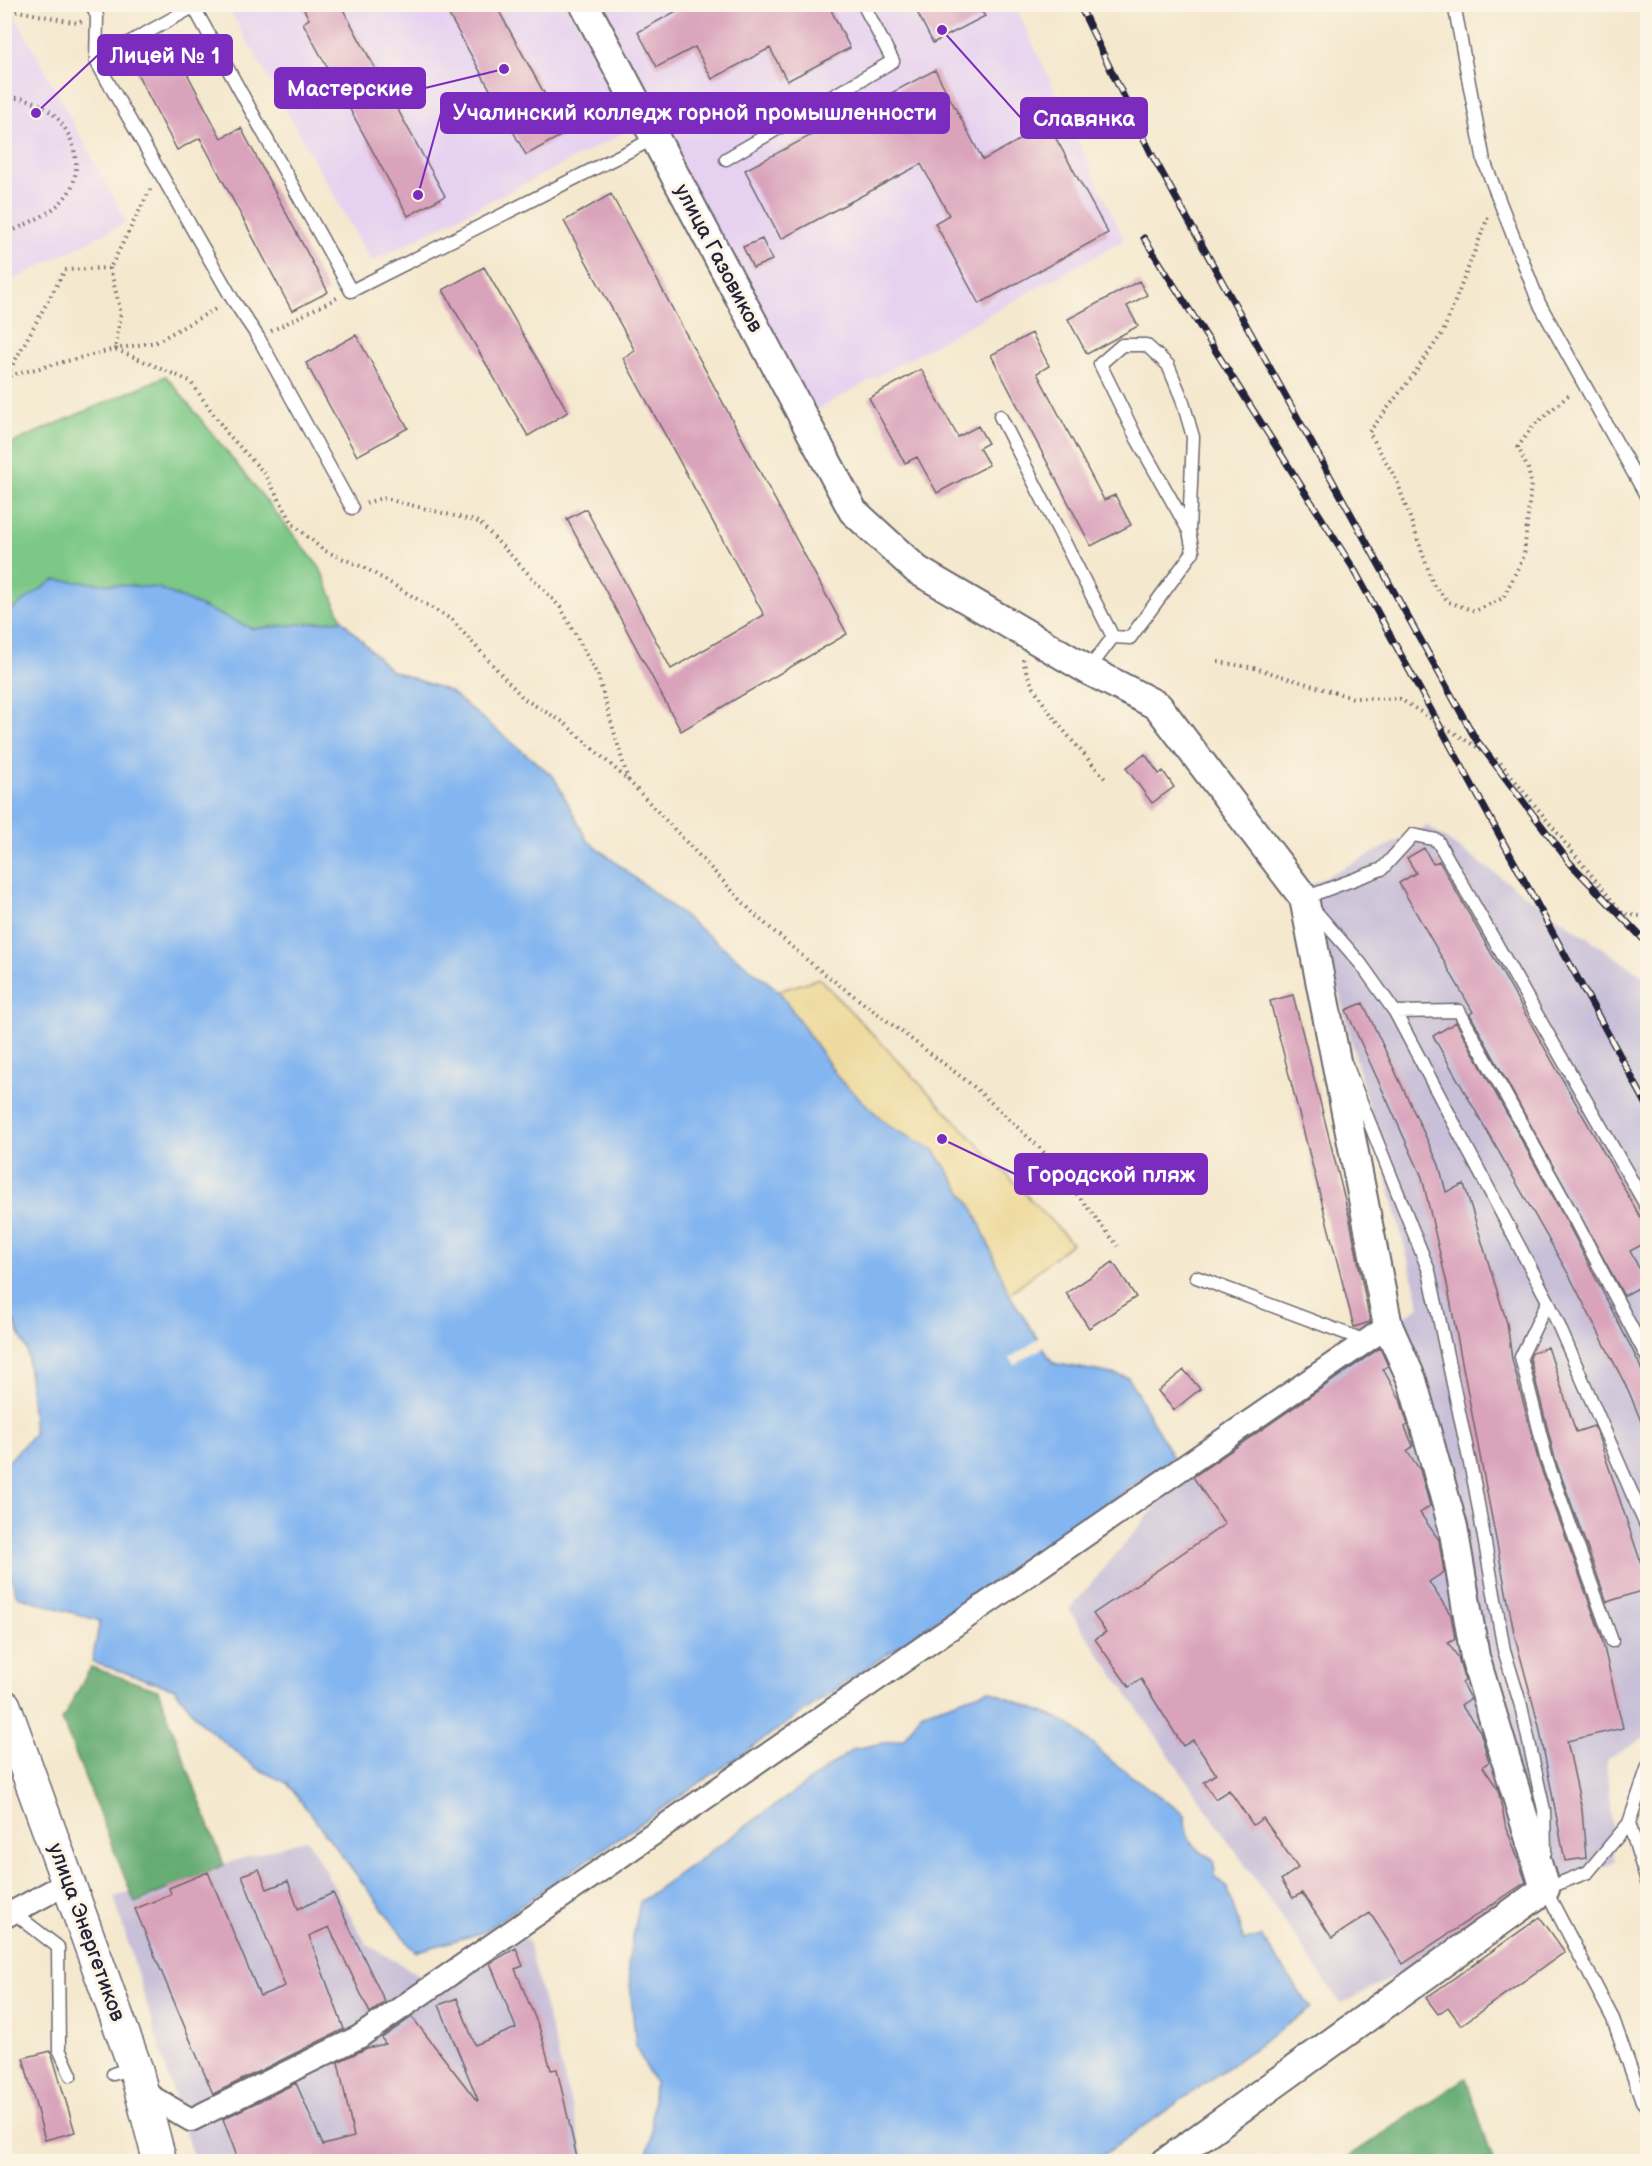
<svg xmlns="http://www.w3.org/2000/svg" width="1652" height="2166" font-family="'Balsamiq Sans',sans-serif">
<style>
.built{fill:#e6d2f0}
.industrial{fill:#c8bfd8}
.green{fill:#7cc886;stroke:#4f7560;stroke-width:1.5}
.forest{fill:#65ac73;stroke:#446757;stroke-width:1.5}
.sand{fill:#eeda9e;stroke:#887e6c;stroke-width:1.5}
.water{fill:#83b5f0;stroke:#526c96;stroke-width:1.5}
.pier{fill:#f4e8ce}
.building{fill:#d9a3bb}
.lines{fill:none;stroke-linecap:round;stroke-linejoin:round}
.service-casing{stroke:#6c676e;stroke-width:15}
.minor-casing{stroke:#6c676e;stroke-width:26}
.tertiary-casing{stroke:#6c676e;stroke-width:32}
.secondary-casing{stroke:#6c676e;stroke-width:36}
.path{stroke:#6c676e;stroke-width:4;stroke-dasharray:1.5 4.5;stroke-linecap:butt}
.service{stroke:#fff;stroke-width:12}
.minor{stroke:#fff;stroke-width:22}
.tertiary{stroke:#fff;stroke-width:28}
.secondary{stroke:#fff;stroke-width:33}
.rail-casing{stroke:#22223b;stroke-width:7}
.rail{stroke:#fcf5e5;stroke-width:4.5;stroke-dasharray:14;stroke-linecap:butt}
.labels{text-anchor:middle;stroke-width:6;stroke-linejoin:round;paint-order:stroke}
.street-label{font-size:21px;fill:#22223b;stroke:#fcf5e5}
.leader{fill:none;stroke:#7b2cbf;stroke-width:2}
.callout-dot{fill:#7b2cbf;stroke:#fcf5e5;stroke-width:2}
.callout{fill:#7b2cbf;stroke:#7b2cbf;stroke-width:2}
.callout-label{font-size:22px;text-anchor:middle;font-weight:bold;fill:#fff}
</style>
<rect width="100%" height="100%" fill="#fcf5e5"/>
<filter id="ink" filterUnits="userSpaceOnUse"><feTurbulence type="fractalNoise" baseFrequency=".0167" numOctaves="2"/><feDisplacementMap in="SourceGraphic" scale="12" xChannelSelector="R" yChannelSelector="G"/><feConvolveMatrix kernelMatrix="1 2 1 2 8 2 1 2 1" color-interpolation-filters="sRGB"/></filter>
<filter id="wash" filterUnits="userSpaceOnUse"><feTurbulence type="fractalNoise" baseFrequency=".008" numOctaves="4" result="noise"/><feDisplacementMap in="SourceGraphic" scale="24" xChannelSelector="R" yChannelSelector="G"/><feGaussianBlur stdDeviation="1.35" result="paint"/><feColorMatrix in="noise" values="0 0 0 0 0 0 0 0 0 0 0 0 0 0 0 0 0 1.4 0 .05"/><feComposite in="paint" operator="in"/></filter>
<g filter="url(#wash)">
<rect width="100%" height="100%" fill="#f4e8ce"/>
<!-- built -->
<path class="built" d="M9 4 127 222 5 284 4 5Z
M227 5H568L633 128 371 262Z
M598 5H1015L1124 240 811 413Z"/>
<!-- industrial -->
<path class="industrial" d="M1427 826 1647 979 1648 1736 1606 1760 1615 1861 1341 2004 1069 1610 1186 1471 1420 1306 1311 884Z
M307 1839 366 1944 420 1976 527 1938 586 2161H194L114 1897Z"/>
<!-- green -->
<path class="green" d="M166 376 320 568 342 620 253 629 158 588 5 615V446Z"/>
<!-- forest -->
<path class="forest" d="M91 1667 158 1690 224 1865 135 1903 62 1720Z
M1466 2078 1493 2161H1342Z"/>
<!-- sand -->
<path class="sand" d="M819 978 1072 1243 1009 1294 974 1210 934 1150 890 1127 839 1079 779 991Z"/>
<!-- water -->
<path class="water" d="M54 580 158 588 253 629 342 620 390 670 449 691 554 777 587 840 779 991 839 1079 890 1127 934 1150 974 1210 1009 1294 1053 1363 1128 1377 1173 1458 481 1933 415 1952 287 1783 256 1768 202 1724 175 1689 92 1662 100 1621 17 1596 5 1558V1465L34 1434 27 1350 4 1302V615Z
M989 1690 1068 1723 1115 1764 1185 1815C1185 1840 1191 1848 1213 1859L1216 1878 1227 1887 1244 1941 1261 1936 1311 2008 1095 2161H644L651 2141 654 2083 636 2047 628 1962 640 1902 854 1749 904 1739 921 1713Z"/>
<!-- pier -->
<path class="pier" d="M1040 1338 1045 1346 1015 1365 1010 1358Z"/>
<g id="blocks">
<!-- building -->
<path class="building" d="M301 4H340L445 196 408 216 303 23 309 19Z
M443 4H495L566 133 526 155Z
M689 4H828L850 48 787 81 770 48 712 79 695 47 657 67 638 32Z
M913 4H975L985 16 933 43Z
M168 37 221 138 241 128 328 292 292 311 200 138 177 150 129 58Z
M935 70 983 160 1048 124 1108 233 979 304 935 223 949 215 921 164 781 239 745 170Z
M611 194 847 634 681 731 567 519 586 509 671 669 764 615 623 358 635 351 564 221Z
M762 239 772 260 753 268 743 247Z
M484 267 568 412 528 436 443 290Z
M1139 281 1147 295 1127 306 1138 326 1087 354 1068 319Z
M1032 333 1049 366 1037 373 1104 500 1115 495 1131 525 1091 546 991 355Z
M356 335 408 428 357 456 306 363Z
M921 369 958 437 978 426 988 443 979 448 989 465 937 493 917 457 905 463 869 398Z
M1145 754 1159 774 1163 771 1174 787 1152 803 1126 768Z
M1424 848 1433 864 1439 861 1647 1229V1242L1630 1251 1647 1283 1624 1296 1470 1014 1473 1012 1399 883 1416 873 1407 858Z
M1293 995 1350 1220 1370 1322 1354 1327 1270 1001Z
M1363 1003 1439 1165 1446 1192 1464 1184 1507 1323 1512 1359 1539 1463 1601 1635 1623 1728 1567 1741 1582 1810 1586 1858 1565 1861 1539 1726 1514 1633 1447 1284 1422 1177 1346 1010Z
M1456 1022 1568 1224 1638 1361 1647 1384V1436L1629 1392 1570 1277 1433 1036Z
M1113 1262 1136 1297 1089 1328 1066 1293Z
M1548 1347 1576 1432 1594 1426 1601 1444 1647 1581V1589L1607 1602 1555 1459 1530 1358 1532 1353Z
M1380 1348 1388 1366 1383 1369 1400 1399 1408 1425 1405 1427 1413 1446 1407 1451 1420 1470 1430 1506 1420 1513 1439 1540 1444 1572 1429 1582 1451 1615 1455 1639 1448 1643 1458 1657 1465 1681 1462 1683 1470 1699 1461 1705 1480 1731 1489 1762 1483 1767 1498 1789 1505 1823 1526 1882 1403 1964 1370 1913 1332 1938 1302 1893 1293 1898 1281 1880 1298 1868 1273 1832 1263 1818 1253 1825 1229 1790 1215 1799 1204 1782 1216 1774 1193 1740 1183 1746 1141 1679 1129 1687 1095 1639 1106 1632 1093 1614 1225 1524 1193 1477Z
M1184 1370 1200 1389 1174 1410 1158 1391Z
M259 1869 267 1889 288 1881 298 1909 333 1893 385 2002 370 2013 329 1927 309 1936 344 2029 213 2094 135 1909 171 1894 169 1888 208 1872 260 1996 285 1986 242 1875Z
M1540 1917 1565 1952 1461 2025 1448 2007 1438 2014 1426 1998Z
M516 1948 523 1966 515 1969 540 2030 551 2070 557 2069 578 2162H239L223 2119 296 2083 323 2145 354 2137 338 2062 367 2048 385 2044 382 2038 412 2017 477 2101 478 2100 439 2005 457 1998 475 2045 516 2028 490 1963Z
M51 2051 75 2132 45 2140 23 2058Z"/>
</g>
</g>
<g filter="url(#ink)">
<use href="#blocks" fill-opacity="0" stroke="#6c676e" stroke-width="1.5"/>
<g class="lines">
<!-- service casing -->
<g class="service-casing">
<path id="service" d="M91 4 97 16 96 61 233 300 258 337 352 508
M192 4 351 291 655 138
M1454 4 1484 161 1539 303 1648 499
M96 61 193 7
M726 159 893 61 863 4
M1000 416 1113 637 1088 670
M1113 637 1130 638 1193 552 1189 531 1137 439 1100 364 1122 345H1146L1168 365 1182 399 1193 437 1189 531
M1395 1012 1459 1011 1575 1220 1648 1359
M1346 1064 1429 1271 1475 1487 1504 1650 1521 1706 1544 1810 1545 1852
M1648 1209 1437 840 1413 835 1382 869 1304 898 1361 964 1395 1012 1548 1301 1648 1530
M1196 1277 1366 1341
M1548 1301 1521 1357 1547 1461 1612 1641
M1648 1766 1629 1823 1588 1872 1545 1889 1613 2019 1642 2101 1648 2108
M1629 1823 1648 1885
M14 1913 58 1947 59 2049 71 2075
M113 2074 135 2067"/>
</g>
<!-- minor casing -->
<g class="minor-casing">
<path id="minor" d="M4 1917 69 1882
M141 2091 191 2120 359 2037 1388 1326"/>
</g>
<!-- tertiary casing -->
<g class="tertiary-casing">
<path id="tertiary" d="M584 4 853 511 917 570 1088 670 1158 706 1304 898 1388 1326 1412 1380 1453 1527 1475 1657 1545 1889 1166 2162"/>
</g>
<!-- secondary casing -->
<g class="secondary-casing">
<path id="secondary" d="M4 1706 135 2067 160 2162"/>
</g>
<!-- path -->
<path class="path" d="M4 14 18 11 78 23 82 21
M4 99C52 89 93 151 69 192 55 214 27 223 4 235
M1488 217 1443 332 1411 378 1369 432 1397 481 1434 586 1449 602 1475 611 1503 598 1524 556 1531 483 1528 469 1518 447 1532 427 1571 393
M110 268 121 313 115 349 190 381 227 433 265 474 293 524 323 550 367 569 452 620 524 699 563 722 628 780 754 914 813 965 972 1085 1041 1149 1118 1246
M271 331 337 298
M7 375 65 270 110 268 151 188
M4 377 115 349 156 342 219 307
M366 503 382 498 479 522 561 608 598 676 628 780
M1023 659C1029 697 1082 751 1107 781
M1218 662 1255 668 1353 698 1400 699 1499 761 1623 914 1648 917"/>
<!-- service -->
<use href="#service" class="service"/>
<!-- minor -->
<use href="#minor" class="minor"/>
<!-- tertiary -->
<use href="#tertiary" class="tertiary"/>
<!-- secondary -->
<use href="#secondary" class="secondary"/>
<!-- rail casing -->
<g class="rail-casing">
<path id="rail" d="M1079 4 1151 153 1475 738 1570 863 1648 944
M1144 238 1355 571 1648 1107"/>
</g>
<!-- rail -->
<use href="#rail" class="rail"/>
</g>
</g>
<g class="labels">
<!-- street labels -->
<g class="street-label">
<text transform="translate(719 258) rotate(62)" y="7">улица Газовиков</text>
<text transform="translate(87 1932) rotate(70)" y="7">улица Энергетиков</text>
</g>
</g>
<!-- callouts -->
<path class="leader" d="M36 113L98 55M504 69L425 88M418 195L441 113M942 30L1021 118M942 1139L1015 1174"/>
<g class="callout-dot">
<circle cx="36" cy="113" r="6"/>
<circle cx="504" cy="69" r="6"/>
<circle cx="418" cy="195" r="6"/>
<circle cx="942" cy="30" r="6"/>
<circle cx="942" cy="1139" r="6"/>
</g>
<g class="callout">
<rect x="98" y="35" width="134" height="40" rx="6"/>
<rect x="275" y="68" width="150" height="40" rx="6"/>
<rect x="441" y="93" width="508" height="40" rx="6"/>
<rect x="1021" y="98" width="126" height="40" rx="6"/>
<rect x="1015" y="1154" width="192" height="40" rx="6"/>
</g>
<g class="callout-label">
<text x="165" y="63">Лицей № 1</text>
<text x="350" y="96">Мастерские</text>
<text x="695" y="120">Учалинский колледж горной промышленности</text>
<text x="1084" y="126">Славянка</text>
<text x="1111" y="1182">Городской пляж</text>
</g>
<!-- margin -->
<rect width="1652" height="2166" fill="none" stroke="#fcf5e5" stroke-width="24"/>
</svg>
